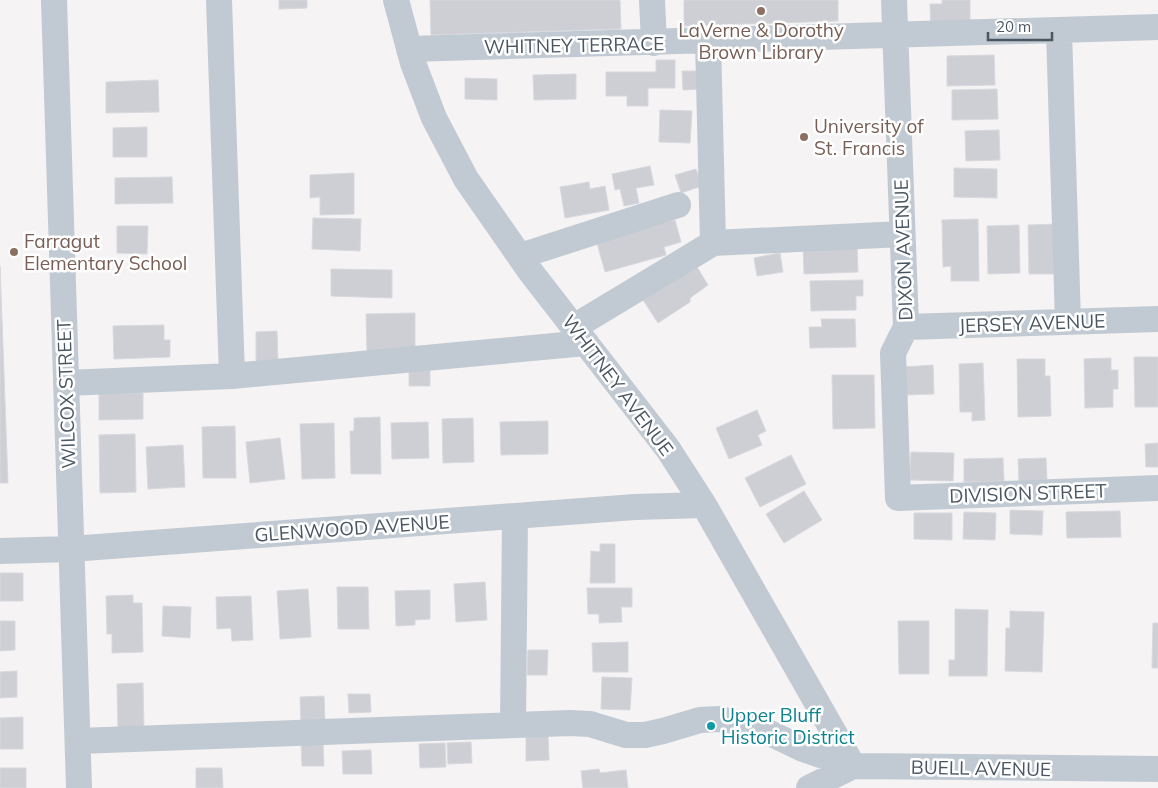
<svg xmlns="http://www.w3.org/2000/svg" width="1158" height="788" font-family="Mulish,sans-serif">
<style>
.building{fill:#cdcfd5;stroke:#d7d9de}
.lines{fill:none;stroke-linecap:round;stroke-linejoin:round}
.minor{stroke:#c1cad2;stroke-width:26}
.education-dot{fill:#8d6e63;stroke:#fff;stroke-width:2}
.culture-dot{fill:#0f9aa8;stroke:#fff;stroke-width:2}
.labels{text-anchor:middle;stroke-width:5;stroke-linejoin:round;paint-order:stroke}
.education-label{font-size:19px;fill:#785e54;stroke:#fff;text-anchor:start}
.street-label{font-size:19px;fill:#4a5661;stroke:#fff}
.culture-label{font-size:19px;fill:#0d838f;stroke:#fff;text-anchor:start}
</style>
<rect width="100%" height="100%" fill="#f5f3f3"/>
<!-- building -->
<path class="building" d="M279 0H307V8L279 9Z
M430 0H620L621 29 431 35Z
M684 0H838V21L684 26Z
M942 0H970V22L931 34 930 4H942Z
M994 55 995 85 947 86V56Z
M656 60H675V88H648V106H627V96H606V72H656Z
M682 71H701V89L683 90Z
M576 74V99L534 100 533 75Z
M465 78 497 79V100L465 99Z
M158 80 159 112 106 113V82Z
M997 89 998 119 952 120V90Z
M660 110 692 111 690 143 659 142Z
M147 127V157H113V128Z
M999 130 1000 160 966 161 965 131Z
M650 166 654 185 636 188 639 203 624 206 620 189 615 190 612 174Z
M954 168 997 169V198L954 197Z
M696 169 702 186 681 193 675 175Z
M354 173V214L320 215V197L310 198V175Z
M172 177 173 203 115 204V178Z
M589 182 590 189 605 186 609 210 565 218 560 187Z
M313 218 361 219 360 251 312 249Z
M978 219 979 281H951V266L943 267 942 220Z
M675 220 681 242 664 247 666 255 605 272 595 236Z
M1059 224 1060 274H1029L1028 225Z
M1019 225 1020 273 988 274 987 226Z
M117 226H148L147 254 117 253Z
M857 242 858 272 804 274 803 244Z
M780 253 783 272 757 276 754 258Z
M694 262 708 285 690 298V302L658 323 636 289Z
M0 266 8 483H0Z
M331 269 392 270V298L331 296Z
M863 280V296H856V310L811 311 810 281Z
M415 313V351L367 352 366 314Z
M821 319H855L856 347 810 348 809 327H822Z
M164 325V340H170V357L114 359 113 326Z
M277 331 278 362 256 363V332Z
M1134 357H1158V407H1135Z
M1111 358V370H1118V389H1113V407L1085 408 1084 359Z
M1017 359H1045V376H1050L1051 416 1018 417Z
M983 363 985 420 972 421V412H960L959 364Z
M933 365 934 394 905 395 904 367Z
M409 369H430V386H409Z
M832 375H874L875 428 833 429Z
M99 393H143V419L99 420Z
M757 410 766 431 758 435 762 445 729 459 716 428Z
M380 417 381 474H351L350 431H354V418Z
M473 418 474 462 443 463 442 419Z
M548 421V454L501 455 500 422Z
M428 422 429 458 392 459 391 423Z
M334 423 335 478 302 479 300 424Z
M235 426 236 478H203L202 427Z
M135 434 136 492 100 493 99 435Z
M280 438 285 479 250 483 246 442Z
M1158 443V467H1146L1145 444Z
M183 445 185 487 148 489 146 447Z
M911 452 954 453 953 481 910 480Z
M791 455 806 484 760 507 745 478Z
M1003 458 1004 481 964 482V459Z
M1046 458 1047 480 1019 481 1018 459Z
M804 491 822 520 784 543 766 514Z
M1010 510 1043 511 1042 535 1010 534Z
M1120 511 1121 537 1067 538 1066 512Z
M964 512 996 513 995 540 963 539Z
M914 513H952V540L914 539Z
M600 544H615V583H590L591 551 600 552Z
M0 573H23V601H0Z
M485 582 487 620 456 622 454 584Z
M337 587H368L369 629H338Z
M587 588H632V607H621L622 622 599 623V614H588Z
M308 589 311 637 280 639 277 591Z
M430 590V619L415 620V625L396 626 395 591Z
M133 595V603H142L143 652 112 653V634H107L106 596Z
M251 596 253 640 232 641 231 628 217 629 216 597Z
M163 606 191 607 190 638 162 636Z
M955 609 988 610 987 676H949V660H955Z
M1010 611 1044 612 1042 672 1005 671 1006 628H1010Z
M0 621H15V650L0 651Z
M898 621H929V674H899Z
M1153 623H1158V668H1152Z
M628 642V672H593L592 643Z
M528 650H548L547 675H527Z
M17 671V697L0 698V672Z
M602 677 632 678 630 710 601 709Z
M143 683 144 730H118L117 684Z
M348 694H370L371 712 349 713Z
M324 696 325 722 301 723 300 697Z
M23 717V749H0V718Z
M548 736 549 760 526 761V737Z
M323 742 324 766H302L301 743Z
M471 742 472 763 448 764 447 743Z
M445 743 446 767 420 768 419 744Z
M371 750 372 774H343L342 751Z
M0 768H26V788H0Z
M196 768H222L223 788H196Z
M599 769 600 773 626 770 628 788H583L581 771Z"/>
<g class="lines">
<!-- minor -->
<path class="minor" d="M54 0 79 788
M219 0 232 376
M396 0 413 63 434 118 466 179 530 271 668 449 704 505 853 766
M652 0 654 43
M894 0 906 327 893 353 898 498 1158 488
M1059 31 1068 322
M708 41 713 243 902 234
M409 49 1158 27
M520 256 678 205
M574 327 713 243
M906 327 1158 319
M66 383 232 376 586 343
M0 551 71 549 635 507 704 505
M513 725 515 516
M78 741 570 723 590 724 626 735H645L663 731 700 720 720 719 757 727 803 749 853 766
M809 788 853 766 1158 769"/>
</g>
<!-- markers -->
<g class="education-dot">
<circle cx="761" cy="11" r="5"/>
<circle cx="804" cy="137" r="5"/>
<circle cx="14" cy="252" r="5"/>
</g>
<circle class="culture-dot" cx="711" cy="726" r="5"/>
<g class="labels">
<!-- education labels -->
<g class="education-label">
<text x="761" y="37" text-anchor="middle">LaVerne &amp; Dorothy<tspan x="761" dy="22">Brown Library</tspan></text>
<text x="814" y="133">University of<tspan x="814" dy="22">St. Francis</tspan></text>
<text x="24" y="248">Farragut<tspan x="24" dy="22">Elementary School</tspan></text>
</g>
<!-- street labels -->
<g class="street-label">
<text transform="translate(574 45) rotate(-1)" y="7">WHITNEY TERRACE</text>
<text transform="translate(903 250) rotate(-92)" y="7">DIXON AVENUE</text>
<text transform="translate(1032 323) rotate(-2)" y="7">JERSEY AVENUE</text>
<text transform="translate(618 385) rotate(53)" y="7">WHITNEY AVENUE</text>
<text transform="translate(66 394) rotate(-92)" y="7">WILCOX STREET</text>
<text transform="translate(1028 493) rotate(-2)" y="7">DIVISION STREET</text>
<text transform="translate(352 528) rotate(-4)" y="7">GLENWOOD AVENUE</text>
<text transform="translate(981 768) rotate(1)" y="7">BUELL AVENUE</text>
</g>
<!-- culture labels -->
<g class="culture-label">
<text x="721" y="722">Upper Bluff<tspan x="721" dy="22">Historic District</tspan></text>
</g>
</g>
<!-- scale -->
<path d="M988 32v8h64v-8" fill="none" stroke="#4a5661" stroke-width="2.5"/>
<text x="996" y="32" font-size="15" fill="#4a5661" stroke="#ffffff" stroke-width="4" paint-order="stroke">20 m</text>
</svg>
